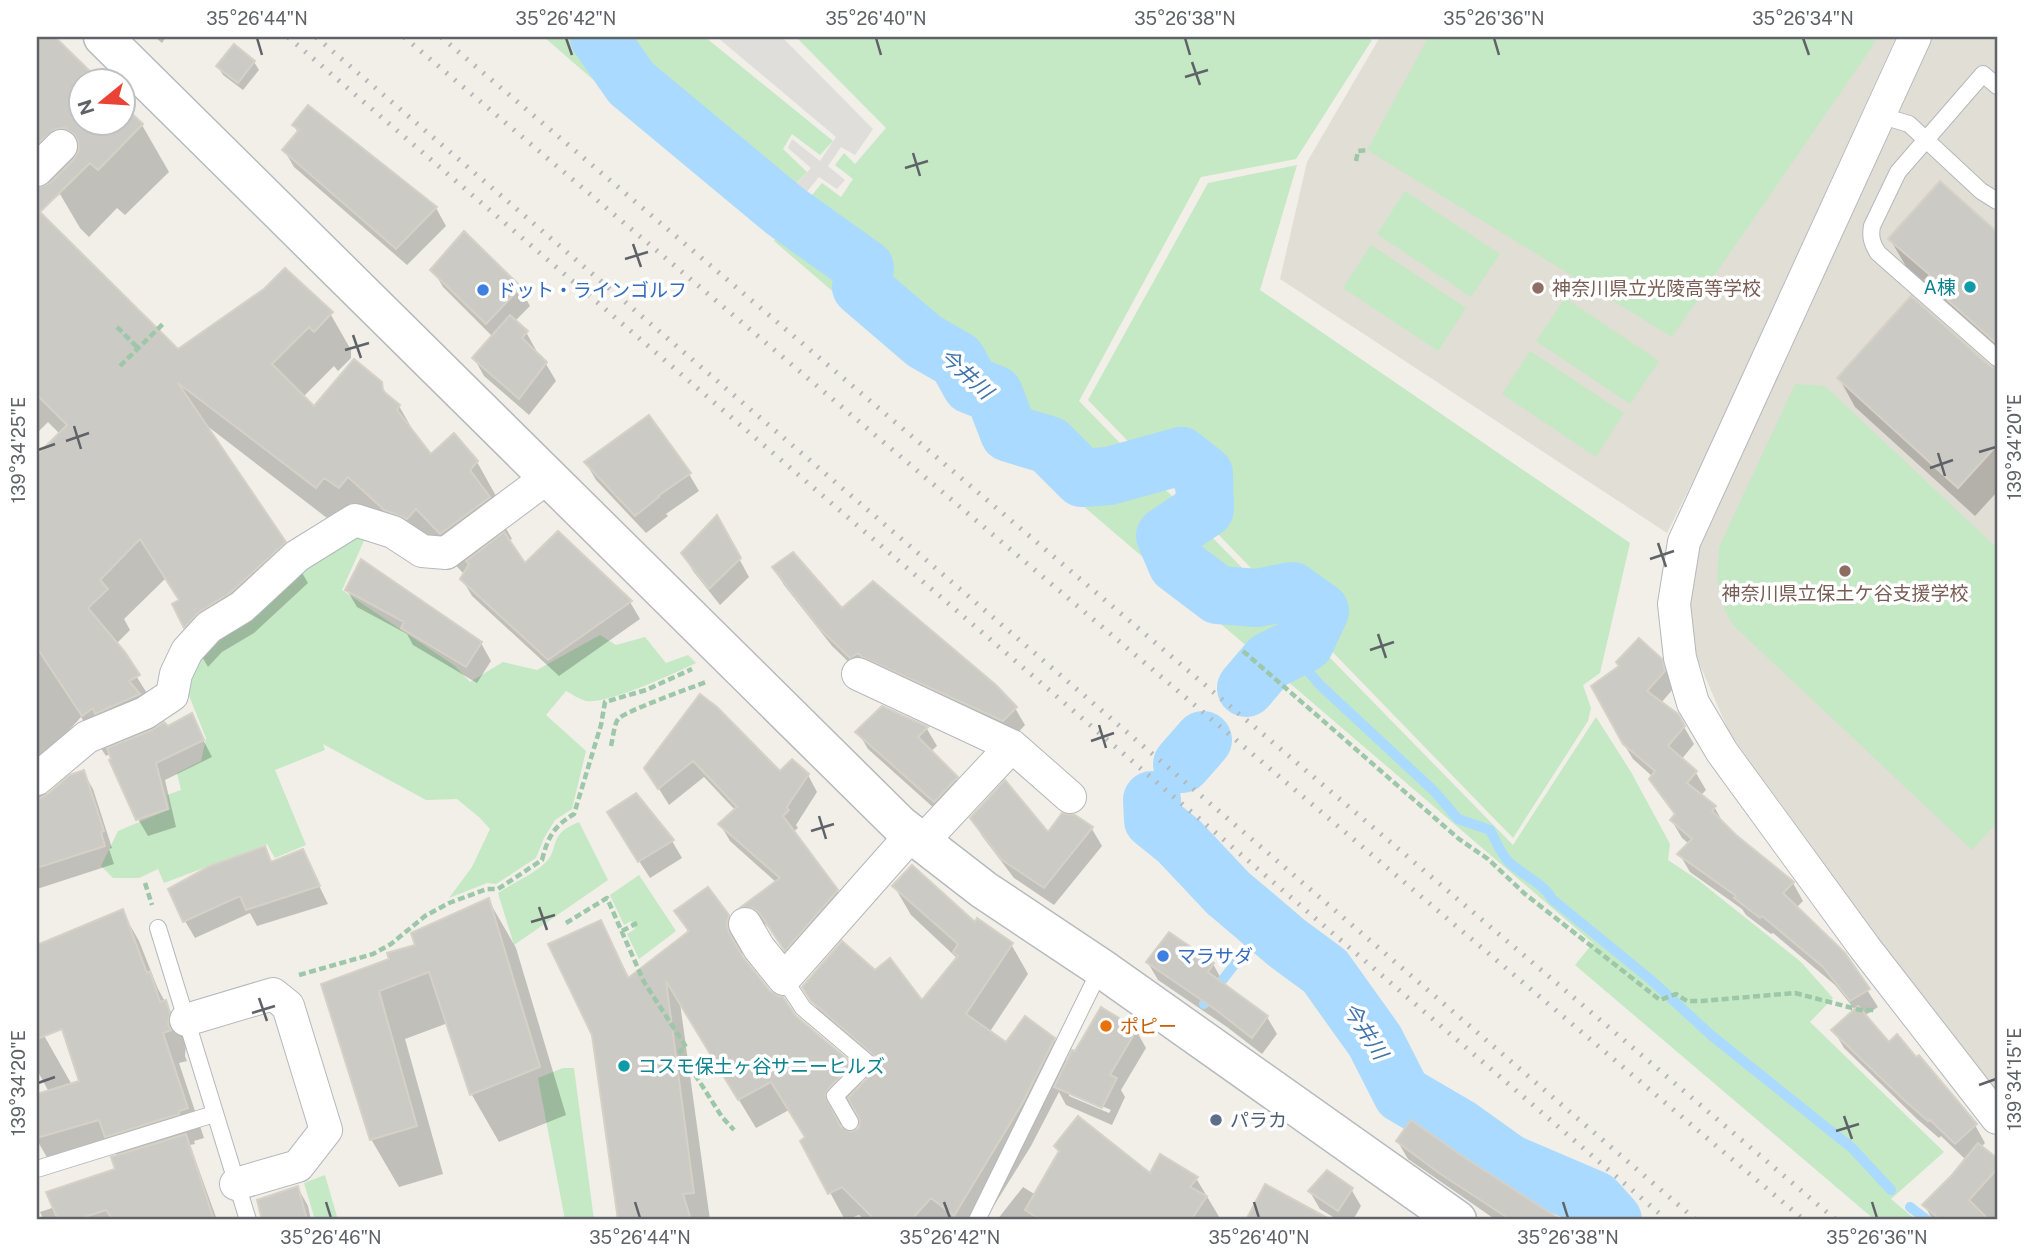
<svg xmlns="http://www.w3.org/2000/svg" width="2034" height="1257" font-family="'Public Sans','Noto Sans JP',sans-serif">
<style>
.industrial{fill:#e0deda}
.education{fill:#e1ded6}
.green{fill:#c5e8c5}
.shadow{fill:#0003;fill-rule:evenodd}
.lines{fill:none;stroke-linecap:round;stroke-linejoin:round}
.stream{stroke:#aadaff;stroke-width:10}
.river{stroke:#aadaff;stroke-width:58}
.building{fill:#cccac5;stroke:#d6d1c6;stroke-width:2}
.lane-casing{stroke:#b5b8bc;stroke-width:18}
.street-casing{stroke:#b5b8bc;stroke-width:34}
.secondary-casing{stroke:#b6babf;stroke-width:41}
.path{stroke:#9cc7a9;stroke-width:4.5;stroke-dasharray:7 3.5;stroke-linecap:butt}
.lane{stroke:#fff;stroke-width:16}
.street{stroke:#fff;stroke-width:32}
.secondary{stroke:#fff;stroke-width:38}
.rail{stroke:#b6b7b8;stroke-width:5;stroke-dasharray:2 9;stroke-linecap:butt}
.ticks{fill:none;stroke:#5f6368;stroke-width:2.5}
.culture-dot{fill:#0f9aa8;stroke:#fff;stroke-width:2.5}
.education-dot{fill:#8d6e63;stroke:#fff;stroke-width:2.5}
.shop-dot{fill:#3f7fe0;stroke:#fff;stroke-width:2.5}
.food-dot{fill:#e8710a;stroke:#fff;stroke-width:2.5}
.service-dot{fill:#5c6f8a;stroke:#fff;stroke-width:2.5}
.labels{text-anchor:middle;stroke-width:7;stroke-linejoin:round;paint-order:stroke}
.culture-label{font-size:19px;fill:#0d838f;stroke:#fff;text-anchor:end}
.education-label{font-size:19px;fill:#785e54;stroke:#fff;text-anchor:start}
.shop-label{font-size:19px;fill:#366cbe;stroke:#fff;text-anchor:start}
.food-label{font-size:19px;fill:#c56008;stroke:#fff;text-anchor:start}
.service-label{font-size:19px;fill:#4e5e75;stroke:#fff;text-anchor:start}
.water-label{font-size:21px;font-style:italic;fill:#4174aa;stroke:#fff}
.neatline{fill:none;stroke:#5f6368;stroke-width:2.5}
.ticks-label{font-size:18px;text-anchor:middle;fill:#5f6368}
</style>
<rect width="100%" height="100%" fill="#f1efe8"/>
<!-- industrial -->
<path class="industrial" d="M717 37H782L873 129 855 155 841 147 828 166 845 180 837 189 819 177 772 234 759 224 811 168 788 148 792 139 820 161 836 137Z"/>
<!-- education -->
<path class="education" d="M1380 37H1896L1703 461 1667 533 1280 279 1307 162Z
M1932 37H1997V1104L1729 732 1697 658 1688 598 1698 544 1890 118Z"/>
<!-- green -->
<path class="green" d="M544 37H705L833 141 820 155 792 134 783 149 807 172 758 223Z
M796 37H1367L1372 40 1296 159 1201 177 1079 401 1513 845 1596 717 1631 772 1670 844 1668 860 1698 880 1801 962 1833 998 1810 1022 1944 1152 1891 1199 1916 1220H1875L1575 965 1593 943 774 241 822 183 841 197 853 179 835 165 844 153 855 164 886 128Z
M1426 37H1877L1872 47 1672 337 1367 150 1428 38Z
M1297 165 1260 290 1630 543 1600 673 1583 685 1591 708 1588 721 1513 838 1088 400 1208 183Z
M1405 191 1500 254 1471 297 1377 234Z
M1371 245 1466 308 1438 351 1343 288Z
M1565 298 1659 361 1630 404 1536 341Z
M1530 351 1624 413 1596 457 1502 394Z
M1795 384 1825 386 1997 548V823L1972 850 1733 625 1725 611 1717 579 1719 547Z
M367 534 342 590 455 666 470 682 503 662 537 670 600 635 616 645 645 637 666 663 688 655 696 663C675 673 606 705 586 701 579 699 572 694 566 691L546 715 586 751 572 809 555 820 544 838 536 858 496 884 487 883 449 898 472 867 490 829 480 818 457 799 426 800 323 744 325 750 275 770 306 845 275 858 267 844 164 883 158 869 139 878H113L101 866 118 831 170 809 167 795 181 790 177 773 201 761 206 738 186 688 190 671 215 640 342 540Z
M579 822 608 880 514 945 498 893C513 883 532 875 545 863 561 848 546 835 579 822Z
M639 875 676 931 639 959 627 934 635 929 631 921 624 925 610 895Z
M563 1068H574L594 1220H565L538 1078Z
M325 1175 338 1220H315L304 1183Z"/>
<!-- shadow -->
<path class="shadow" d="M37 37H52L97 80H80V122H122V106L142 125 169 172 125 215 117 208 89 237 80 228 60 194 53 200 37 176Z
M155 37H166L162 43Z
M254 62 259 70 243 90 223 75 218 67Z
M309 108 436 208 446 226 407 265 294 167 284 150 298 133 294 125Z
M1940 183 1997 234V357L1944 310 1933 291 1907 268 1890 239Z
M37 211 178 351 327 308 351 350V358L338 371 334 366 303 397 314 409 380 383 389 398 399 406 419 441 431 456 454 436 477 462 500 503 495 509 512 539 508 541 525 566 630 602 640 619 559 676 472 596 462 579 464 574 440 549 340 528 206 425 284 542 308 583 254 633 222 652 208 667 185 627 180 602 165 579 124 619 130 630 116 644 162 717 153 721 158 728 167 729 191 716 212 757 165 780 176 827 148 836 138 819 111 753 106 756 81 717 37 766V458L60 434 48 422 37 433Z
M433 270 520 288 530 306 514 322 526 332 536 350 534 352 546 364 556 381 529 415 484 376 474 358 493 337 443 287Z
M1989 367 1997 369V492L1975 516 1855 407 1839 378Z
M586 463 689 474 699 491 666 514 668 516 646 533 596 480Z
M717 518 749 577 720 605 693 571 683 553Z
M774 568 842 610 1015 708 1025 725 1013 738 861 674 832 646 784 585Z
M347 590 481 643 491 661 477 683 413 645 407 634 357 607Z
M1660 660 1671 678 1673 689 1661 703 1677 715 1694 744 1681 760 1696 773 1706 790 1700 796 1715 808 1724 825 1793 883 1803 901 1796 908 1844 954 1878 1007 1864 1016 1889 1045 1975 1125 1985 1143 1981 1147 1997 1160V1220H1933L1924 1205 1966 1160 1941 1136 1939 1138 1917 1119 1844 1048 1834 1031 1856 1011 1835 985 1773 933 1771 934 1746 915 1742 909 1690 872 1680 855 1689 844 1682 838 1672 821 1676 817 1651 779 1653 777 1633 759 1622 741Z
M700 697 780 774 808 775 817 792 796 825 798 828 793 832 837 891 847 908 795 966 772 931 765 924 753 923 744 907 777 883 730 841 720 824 736 811 704 777 669 805 646 768Z
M882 708 927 729 937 746 930 752 956 778 967 795 945 818 868 749 858 732Z
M83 772 93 789 112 848 109 849 114 864 37 889V777L47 795Z
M635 796 672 841 682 858 650 878 619 830Z
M1075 816 1092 829 1102 846 1054 905 1014 878 982 836 972 818 1048 835Z
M264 849 273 863 302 851 328 904 257 926 250 913 195 938 185 921Z
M894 886 975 924 1011 944 1028 974 989 1033 1006 1045 1054 1039 1068 1063 1136 1030 1146 1048 1121 1090 1125 1097 1112 1125 1066 1105 1059 1092 1031 1146 985 1220H865L859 1215 845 1220 802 1141 806 1138 789 1110 756 1128 680 1003 710 1220H621L600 922 630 979 689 933 676 912 728 916 745 946 742 954 744 961 768 992 851 1065 863 1085 877 1071 830 1030 804 987 875 972 922 1003 958 959 911 915ZM1069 1092 1111 1110 1109 1113 1069 1096ZM855 1107 862 1121 860 1129 851 1134 842 1130 840 1126 844 1118Z
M489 901 516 948 566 1115 499 1142 472 1095 448 1023 405 1039 443 1174 399 1187 371 1139 323 985 391 960Z
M122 911 139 941 158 989 182 1032 186 1044 185 1056 187 1061 179 1063 204 1138 194 1141 195 1144 190 1145 217 1220H44L40 1212 55 1207 117 1170 118 1157 114 1150 53 1168 37 1140V1096L49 1092 37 1070V1023L72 1085 81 1082 67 1024 37 947Z
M1148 963 1213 964 1223 982 1221 984 1267 1017 1277 1034 1262 1054 1227 1027 1158 980Z
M1398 1142 1461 1158 1558 1220H1496L1408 1159Z
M1056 1146 1143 1185 1119 1220H997L1023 1187 1036 1195 1060 1153Z
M1161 1157 1196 1178 1221 1220H1132Z
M298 1188 308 1206 311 1220H264L259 1201Z
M1351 1189 1361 1206 1353 1220H1338L1320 1209 1310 1192Z"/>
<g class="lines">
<!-- stream -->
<path class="stream" d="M1290 651 1321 686 1434 791 1458 819 1490 830C1496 841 1501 855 1510 863 1524 876 1543 883 1552 899L1651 980 1712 1036 1852 1148 1891 1190
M1204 1004 1265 925
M1910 1207 1927 1220"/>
<!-- river -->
<path class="river" d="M599 37 631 83 785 211 865 268 861 287 924 341 957 360 971 385 994 394 1009 433 1049 445 1082 478 1109 476 1181 456 1204 474 1205 509 1165 536 1177 564 1218 595 1257 598 1292 591 1320 611 1305 643 1269 661 1246 688
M1182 764 1203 740
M1152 800 1153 820 1179 841 1228 893 1287 943 1325 971 1375 1041 1402 1094 1460 1128 1509 1163 1595 1200 1613 1220"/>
</g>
<!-- building -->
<path class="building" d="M37 37H55L99 80H80V122H122V104L143 124 98 170 90 163 40 212 178 349 264 289 285 268 333 312 314 332 309 327 272 364 314 406 354 359 382 382 383 391 400 405 397 410 431 454 454 433 478 461 470 470 490 497 440 534 416 509 407 519 384 510 348 477 339 488 324 478 316 488 178 383 286 542 231 592 199 612 184 628 172 604 179 600 140 539 100 580 108 589 88 608 125 652 140 675 129 681 140 694 95 714 93 708 82 716 37 648V455L67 425 37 395V188L50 183 74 159 79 150 78 141 74 134 65 128 56 129 37 144Z
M234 44 255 61 238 83 216 66Z
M308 105 437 207 396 249 282 150 299 130 292 125Z
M1940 181 1997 232V344L1925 280 1930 275 1888 239Z
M464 231 521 287 486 324 430 270Z
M1911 296 1990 366 1997 368V445L1958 488 1837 378Z
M510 315 528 331 522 338 547 362 519 399 472 358Z
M649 415 691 473 658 496 659 497 635 516 584 462Z
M717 515 741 558 709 589 681 553Z
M558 531 632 601 548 660 460 579 469 564 466 561 504 532 525 563Z
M793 552 842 608 873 581 996 685 1017 707 1003 721 862 657 858 653 850 658 820 629 772 567Z
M361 559 482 642 466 667 401 628 404 622 345 590Z
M1639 638 1662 659 1665 671 1647 691 1678 714 1685 726 1668 746 1697 771 1687 783 1716 806 1712 811 1736 835 1794 882 1783 893 1845 953 1870 989 1850 1001 1823 967 1762 916 1760 918 1734 898 1736 896 1677 854 1692 839 1670 820 1675 814 1649 779 1655 771 1623 744 1591 686 1619 666 1616 662Z
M700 694 717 707 780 771 792 759 809 774 787 807 789 810 783 816 838 890 785 951 760 914 753 908 741 907 780 878 718 824 737 807 693 761 658 789 644 768Z
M882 706 928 727 918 737 958 777 934 802 855 732Z
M192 713 204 740 156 763 168 809 136 820 109 760 111 759 107 748 152 730 164 722 168 726Z
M84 770 104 831 101 832 105 846 37 868V800L49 793 70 775Z
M1005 780 1048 832 1062 813 1075 815 1093 827 1044 888 1002 860 970 818Z
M636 793 674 840 638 862 607 812Z
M265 846 271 862 303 849 320 886 246 910 240 896 183 922 168 889 208 867Z
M912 865 975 922 977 918 1013 943 966 1014 1006 1042 1025 1016 1055 1038 1023 1102 954 1216 931 1198 911 1220H875L842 1187 828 1194 800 1141 805 1137 771 1082 738 1100 666 981 694 1193 683 1194 691 1220H618L592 1035 548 944 601 920 628 978 689 931 674 911 708 887 729 915 727 923 729 933 743 957 770 991 778 996 783 997 796 1016 853 1064 828 1089 825 1095 841 1127 851 1132 859 1128 860 1121 848 1098 875 1070 878 1059 811 1001 802 987 842 941 875 970 890 958 922 1000 958 956 953 952 958 944 892 886Z
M489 898 540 1067 470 1095 429 972 379 991 417 1126 370 1140 321 984 389 959 387 953 415 945 411 933Z
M123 909 147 973 150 971 160 1002 166 1000 170 1013 168 1025 171 1030 163 1033 188 1108 179 1111V1114L105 1137 99 1120 37 1138V1094L79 1081 62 1029 37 1039V945Z
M1169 932 1214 963 1208 972 1268 1016 1252 1038 1216 1010 1146 962Z
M1858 1006 1889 1042 1897 1034 1916 1057 1919 1055 1977 1124 1955 1144 1930 1120 1928 1121 1905 1101 1831 1030Z
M1101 1007 1137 1029 1110 1075 1117 1078 1102 1108 1054 1087 1072 1050 1075 1051Z
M1078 1116 1150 1173 1160 1154 1198 1177 1190 1187 1207 1196 1191 1220H1041L1025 1210 1059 1151 1054 1146Z
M1411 1120 1462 1156 1561 1220H1511L1439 1173 1396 1141Z
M186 1134 214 1220H113L106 1210 76 1220H58L46 1192 115 1169 111 1157Z
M1978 1143 1997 1158V1169L1969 1200 1989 1220H1941L1922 1205 1952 1175Z
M1327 1170 1353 1188 1338 1211 1308 1191Z
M1265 1184 1331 1220H1246Z
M298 1186 307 1220H262L257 1200Z"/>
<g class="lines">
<!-- lane casing -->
<g class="lane-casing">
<path id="lane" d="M1997 86 1983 74 1898 172 1872 226C1870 237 1872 244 1878 253L1997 358
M1879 115 1909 124 1981 191 1997 201
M158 928 248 1220
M784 979 803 1008 868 1063 835 1096 850 1122
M37 1169 214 1114
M977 1220 1101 968"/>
</g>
<!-- street casing -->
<g class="street-casing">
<path id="street" d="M1915 37 1684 542 1674 604 1680 658 1693 703 1722 752 1865 948 1997 1118
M37 170 61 146
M858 674 1012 746 1070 797
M37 779 87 737 145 713 172 695 176 674 187 651 209 627 242 607 297 556 355 520 393 532 422 551 446 553 548 477
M922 842 1012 746
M745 924 759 948 784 979 912 834
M186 1020 273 994 288 1006 326 1130 298 1166 236 1184"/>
</g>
<!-- secondary casing -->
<g class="secondary-casing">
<path id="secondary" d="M103 37 900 825 984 890 1101 968 1457 1220"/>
</g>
<!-- path -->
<path class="path" d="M1356 161 1358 151 1367 150
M117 327 138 348
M120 366 165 322
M1243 651 1459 839 1488 859 1525 894 1660 1000 1676 994 1687 1001H1701L1795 993 1860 1010H1875
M611 746C613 738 614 725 618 719 623 712 693 687 706 682
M145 883 152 905
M566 923 607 898 644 982 686 1047 680 1051 722 1117 734 1130
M622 931 637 923
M299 975 373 954 391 944 425 916 449 903 487 889H498L542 860C548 837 553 827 574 814L601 725 605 702 646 690 692 669"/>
<!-- lane -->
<use href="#lane" class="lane"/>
<!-- street -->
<use href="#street" class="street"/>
<!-- secondary -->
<use href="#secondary" class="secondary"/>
<!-- rail -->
<path class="rail" d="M288 37 1667 1220
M316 37 1696 1220
M404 37 1804 1220
M441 37 1836 1220"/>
</g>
<!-- ticks -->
<path class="ticks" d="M257 38 262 55M566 38 572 55M876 38 881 55M1185 38 1190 55M1494 38 1499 55M1803 38 1809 55M1192 62 1200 85M1185 77 1208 70M913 153 920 176M905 168 928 161M633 244 641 267M625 259 648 252M353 335 361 358M345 350 369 343M74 426 81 449M66 441 89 433M38 450 55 444M1979 452 1996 447M1938 453 1945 476M1930 468 1953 460M1658 543 1666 567M1650 559 1674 551M1378 634 1386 658M1370 650 1394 642M1099 725 1106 748M1091 741 1114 733M819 816 826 839M811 831 834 824M539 907 547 930M531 922 555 915M259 998 267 1021M252 1013 275 1006M38 1083 55 1077M1979 1085 1996 1079M1844 1116 1852 1139M1836 1131 1859 1124M326 1202 331 1218M635 1202 640 1218M944 1202 950 1218M1254 1202 1259 1218M1563 1202 1568 1218M1872 1202 1877 1218"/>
<!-- markers -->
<g class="culture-dot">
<circle cx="1970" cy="287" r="7"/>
<circle cx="624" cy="1066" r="7"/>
</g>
<g class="education-dot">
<circle cx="1538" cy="288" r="7"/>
<circle cx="1845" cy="571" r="7"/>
</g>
<g class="shop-dot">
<circle cx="483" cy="290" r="7"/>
<circle cx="1163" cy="956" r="7"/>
</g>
<circle class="food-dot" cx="1106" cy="1026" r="7"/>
<circle class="service-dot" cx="1216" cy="1120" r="7"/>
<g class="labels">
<!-- culture labels -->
<g class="culture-label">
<text x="1956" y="294">A棟</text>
<text x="638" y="1073" text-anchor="start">コスモ保土ヶ谷サニーヒルズ</text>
</g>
<!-- education labels -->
<g class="education-label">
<text x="1552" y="295">神奈川県立光陵高等学校</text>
<text x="1845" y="600" text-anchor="middle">神奈川県立保土ケ谷支援学校</text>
</g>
<!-- shop labels -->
<g class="shop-label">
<text x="497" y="297">ドット・ラインゴルフ</text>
<text x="1177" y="963">マラサダ</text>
</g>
<!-- food labels -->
<g class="food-label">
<text x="1120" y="1033">ポピー</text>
</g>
<!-- service labels -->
<g class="service-label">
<text x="1230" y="1127">パラカ</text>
</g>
<!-- water labels -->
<g class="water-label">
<text transform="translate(966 374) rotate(42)" y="7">今井川</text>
<text transform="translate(1365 1031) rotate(57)" y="7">今井川</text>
</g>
</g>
<!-- border -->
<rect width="2034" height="1257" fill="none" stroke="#ffffff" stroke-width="77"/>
<!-- north arrow -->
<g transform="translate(102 102) rotate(252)"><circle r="33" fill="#ffffff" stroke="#bfc1c3" stroke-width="2"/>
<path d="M0-5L12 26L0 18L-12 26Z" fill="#ea4335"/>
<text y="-10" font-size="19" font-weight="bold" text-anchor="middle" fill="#5f6368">N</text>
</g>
<rect x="38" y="38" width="1958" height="1180" class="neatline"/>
<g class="ticks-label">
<text x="257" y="25">35°26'44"N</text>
<text x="566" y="25">35°26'42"N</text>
<text x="876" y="25">35°26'40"N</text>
<text x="1185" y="25">35°26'38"N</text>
<text x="1494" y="25">35°26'36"N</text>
<text x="1803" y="25">35°26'34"N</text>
<text transform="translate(2015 447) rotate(-90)" y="6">139°34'20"E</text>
<text transform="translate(19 450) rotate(-90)" y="6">139°34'25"E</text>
<text transform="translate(2015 1079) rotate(-90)" y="6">139°34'15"E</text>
<text transform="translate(19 1083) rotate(-90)" y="6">139°34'20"E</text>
<text x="331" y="1244">35°26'46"N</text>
<text x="640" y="1244">35°26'44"N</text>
<text x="950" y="1244">35°26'42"N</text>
<text x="1259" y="1244">35°26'40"N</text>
<text x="1568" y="1244">35°26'38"N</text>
<text x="1877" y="1244">35°26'36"N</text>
</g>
</svg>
